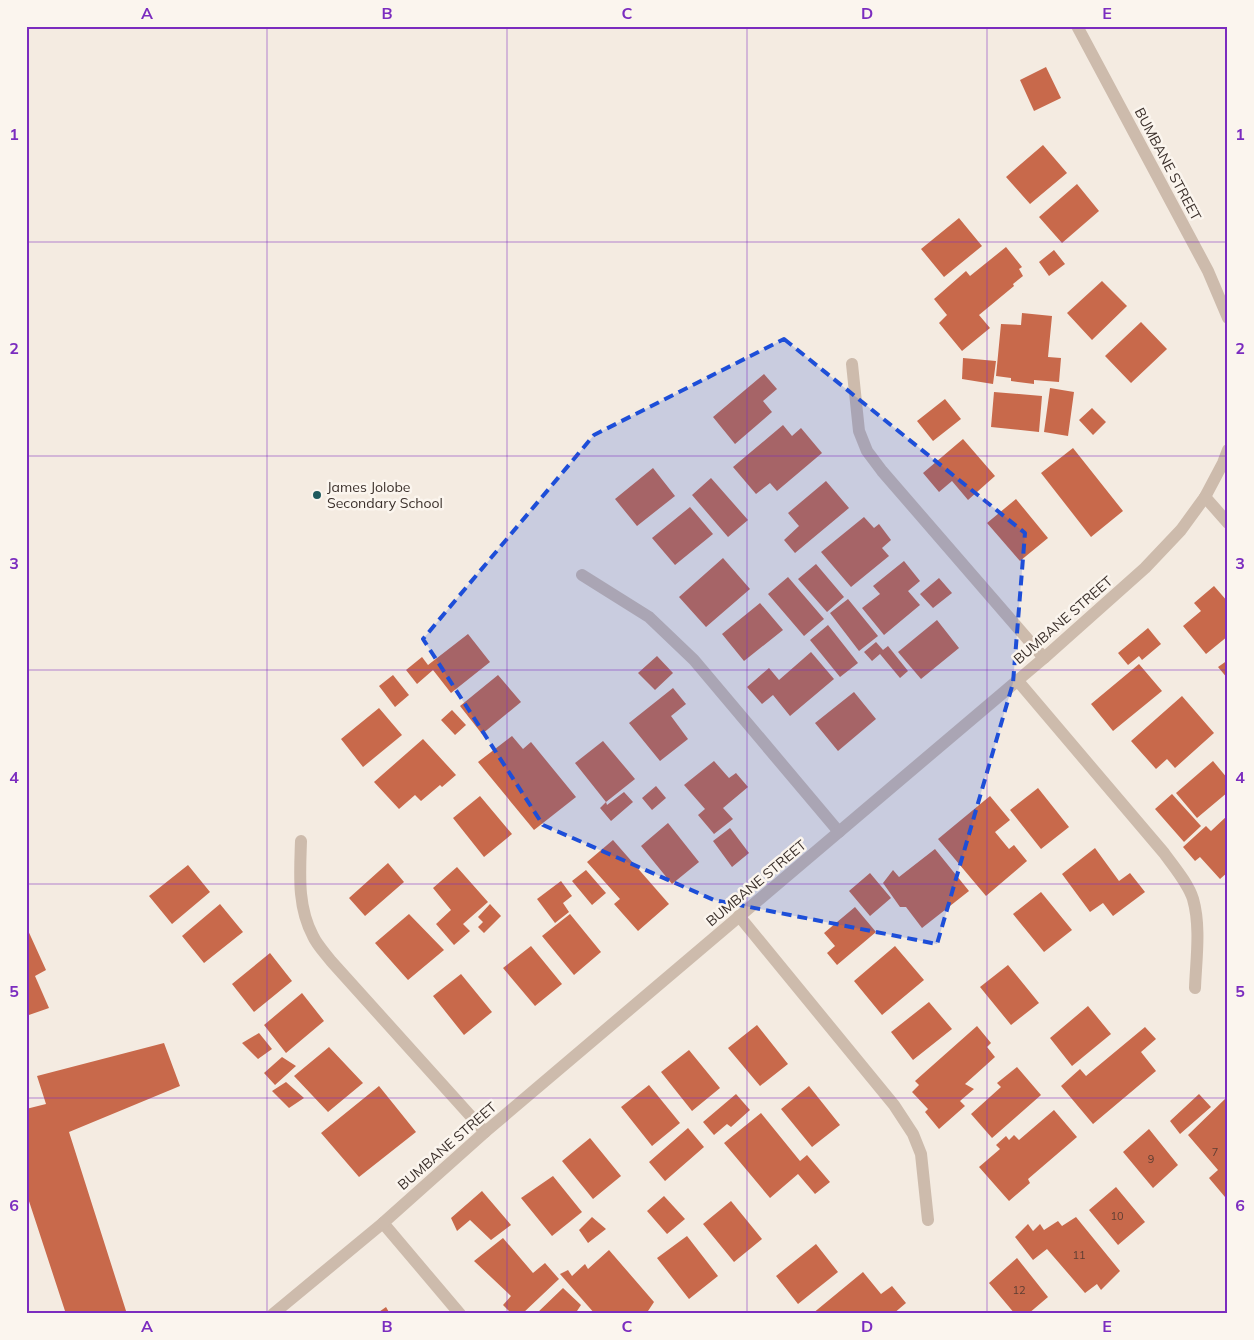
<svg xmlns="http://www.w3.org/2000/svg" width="1254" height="1340" font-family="Mulish,sans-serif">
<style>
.building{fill:#c8694b}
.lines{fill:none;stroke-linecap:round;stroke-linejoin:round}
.service{stroke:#cdbbac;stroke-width:12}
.minor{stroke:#cdbbac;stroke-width:12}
.marked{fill:#1d4ed8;fill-opacity:0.2;stroke:#1d4ed8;stroke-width:4;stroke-dasharray:10 6;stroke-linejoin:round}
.grid{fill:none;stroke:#7b2cbf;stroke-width:1;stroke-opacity:0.55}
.poi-dot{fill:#1f5a5e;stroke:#fbf5ee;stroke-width:2}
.labels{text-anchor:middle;stroke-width:5;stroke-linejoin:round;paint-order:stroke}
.number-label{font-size:11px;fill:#5e3e33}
.street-label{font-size:14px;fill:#3b302b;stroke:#fbf5ee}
.poi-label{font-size:14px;fill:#3b302b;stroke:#fbf5ee;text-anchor:start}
.neatline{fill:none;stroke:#7b2cbf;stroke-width:2}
.grid-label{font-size:16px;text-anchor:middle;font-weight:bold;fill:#7b2cbf}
</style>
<rect width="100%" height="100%" fill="#f4ebe1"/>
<!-- building -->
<path class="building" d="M1046 67 1061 98 1034 111 1020 80Z
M1043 145 1067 173 1030 204 1006 177Z
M1077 184 1099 211 1062 243 1039 217Z
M959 218 982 246 944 277 921 249Z
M1006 247 1022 267 1019 269 1023 276 1013 284 1014 286 979 315 990 328 962 351 939 323 947 315 934 299 966 271 970 276Z
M1054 250 1065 264 1049 276 1039 262Z
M1102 281 1127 306 1092 340 1067 313Z
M1022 313 1052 316 1048 357 1061 358 1059 382 1034 380V384L1011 381V378L996 376 1001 324 1021 325Z
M1141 322 1167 349 1131 383 1105 356Z
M963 358 996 361 993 384 962 379Z
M764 374 777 389 763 401 772 412 735 444 713 417Z
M1050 388 1074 392 1068 436 1044 432Z
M994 392 1042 396 1039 432 991 427Z
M945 399 961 419 933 441 917 421Z
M1092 408 1106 422 1093 435 1079 420Z
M783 425 792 436 801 428 822 453 777 491 770 483 756 494 733 467Z
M963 439 995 476 968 500 952 481 939 492 923 473Z
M1073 448 1123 511 1091 537 1041 473Z
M653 468 675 496 637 526 615 499Z
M711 478 748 520 728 537 692 495Z
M826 481 849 508 795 553 784 540 799 526 788 513Z
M1016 499 1048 538 1020 561 987 523Z
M690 507 713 534 675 565 652 538Z
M864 517 874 528 879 524 891 540 882 548 889 556 851 587 821 552Z
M723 558 750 589 706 627 679 597Z
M904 561 920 581 908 591 920 605 884 635 862 608 880 594 873 586Z
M816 564 844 597 827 612 798 579Z
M788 577 824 619 804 636 768 594Z
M939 578 952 593 933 608 920 594Z
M1214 586 1228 602V636L1206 654 1183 626 1201 611 1194 603Z
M848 599 878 636 859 651 830 613Z
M760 603 783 630 744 661 722 634Z
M937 620 959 648 921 679 898 652Z
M828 625 858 663 840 677 810 640Z
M1148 628 1161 644 1142 660 1139 656 1128 665 1118 653Z
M468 634 490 662 451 693 433 670 417 684 406 670 422 657 428 665Z
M876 642 883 650 888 646 908 671 900 678 880 654 872 661 864 652Z
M811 652 834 679 790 716 773 695 762 704 747 687 769 668 779 680Z
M657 656 673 673 655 690 638 673Z
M1228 660V679L1218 667Z
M1139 664 1162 691 1113 731 1091 704Z
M393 675 409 695 395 707 379 686Z
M498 675 521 702 482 734 460 706Z
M673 688 686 704 671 716 688 739 660 761 629 723Z
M854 692 876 719 838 751 815 723Z
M1182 696 1214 733 1175 768 1167 759 1156 769 1131 741Z
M379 708 402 735 363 767 341 739Z
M452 710 466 725 455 735 441 720Z
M512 736 523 749 531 742 576 797 534 830 478 762Z
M423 739 456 775 442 787 440 785 421 801 415 795 399 809 374 782Z
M603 741 635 779 606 802 575 763Z
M714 761 729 778 736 773 748 787 723 808 733 819 714 834 698 815 705 809 684 785Z
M1213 761 1228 779V792L1197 818 1176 793Z
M656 786 666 798 652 810 642 798Z
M1038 788 1069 827 1041 849 1010 810Z
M624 792 633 802 611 821 600 808 606 802 607 805Z
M1172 794 1201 826 1184 842 1155 809Z
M480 796 512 834 484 857 453 818Z
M990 796 1010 820 995 832 1009 849 1014 845 1027 861 986 896 938 839Z
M1228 815V872L1220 879 1200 857 1195 861 1183 847 1206 826 1211 831Z
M668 823 699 862 672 884 641 846Z
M730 828 749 853 732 867 713 841Z
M613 840 669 904 638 931 614 904 620 899 587 862Z
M1095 848 1119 881 1130 873 1145 892 1113 916 1103 903 1090 912 1062 874Z
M935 849 969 891 922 928 906 907H900L883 883 893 870 899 877Z
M388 863 404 882 365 916 349 898Z
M188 865 210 892 172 924 149 896Z
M457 867 488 902 463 924 470 931 454 945 436 924 451 910 433 888Z
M586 870 606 893 592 905 572 881Z
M870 873 891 898 870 916 849 891Z
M561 881 572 896 563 903 569 912 555 923 537 899Z
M1041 892 1072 930 1044 952 1013 914Z
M220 904 243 932 204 963 182 936Z
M490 904 501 916 484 933 478 927 483 922 478 917Z
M855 907 876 932 837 965 827 953 835 946 824 933Z
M409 914 444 950 408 980 375 943Z
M570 914 601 952 574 975 542 936Z
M26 926 46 970 35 976 49 1008 26 1016Z
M531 946 562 984 535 1006 503 968Z
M895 946 924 980 882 1015 854 981Z
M270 953 292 981 254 1012 232 984Z
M1008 965 1039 1003 1011 1025 980 987Z
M461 974 492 1012 464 1035 433 996Z
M302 993 324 1021 286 1053 264 1025Z
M929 1002 952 1029 913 1060 891 1032Z
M1088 1006 1111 1034 1072 1066 1050 1038Z
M757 1025 788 1064 760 1086 728 1048Z
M977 1026 991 1043 987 1047 995 1057 965 1084 974 1089 960 1101 965 1106 939 1129 925 1112 928 1109 912 1092 919 1085 915 1081Z
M1145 1027 1156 1039 1141 1052 1156 1071 1093 1124 1061 1086 1080 1069 1086 1076Z
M259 1033 272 1049 258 1059 242 1043Z
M164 1043 180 1086 69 1132 127 1314H66L26 1192V1109L46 1104 37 1076Z
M329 1047 363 1083 328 1112 294 1076Z
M689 1050 720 1088 692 1111 661 1072Z
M282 1057 296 1066 275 1085 264 1073Z
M1017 1067 1041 1095 992 1138 971 1114 1001 1087 997 1083Z
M286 1082 304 1098 289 1108 272 1091Z
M649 1085 680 1123 652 1146 621 1107Z
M379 1086 416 1132 359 1177 321 1133Z
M809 1086 840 1125 812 1147 781 1109Z
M736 1094 750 1110 731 1127 727 1124 714 1135 703 1122Z
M1199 1094 1211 1107 1180 1134 1170 1121Z
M1226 1098 1228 1100V1194L1225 1197 1209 1178 1218 1170 1188 1135Z
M1054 1110 1077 1137 1028 1179 1030 1183 1009 1201 979 1167 1000 1149 996 1145 1006 1136 1009 1140 1014 1135 1019 1140Z
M761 1113 800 1161 807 1155 830 1182 815 1194 798 1174 770 1198 724 1143Z
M688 1128 704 1147 665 1181 649 1162Z
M1149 1129 1178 1165 1153 1188 1123 1152Z
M590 1138 621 1176 593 1199 562 1161Z
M553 1176 582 1212 552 1236 521 1198Z
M1116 1187 1145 1222 1118 1245 1089 1210Z
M482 1191 511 1225 491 1240 470 1220 457 1231 451 1218Z
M664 1196 685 1219 667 1234 647 1211Z
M731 1201 762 1239 734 1262 703 1224Z
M592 1217 606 1229 588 1243 579 1230Z
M1076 1217 1120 1271 1101 1290 1097 1284 1085 1293 1047 1249 1033 1260 1015 1237 1028 1224 1033 1231 1040 1224 1044 1230 1058 1221 1062 1226Z
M687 1236 718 1276 689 1299 657 1258Z
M503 1238 533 1273 545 1263 559 1279 522 1314H512L503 1305 511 1296 474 1261Z
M816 1244 838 1272 798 1304 776 1276Z
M609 1250 654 1302 646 1314H595L560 1274 568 1270 572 1276 585 1264 588 1269Z
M1017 1258 1048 1297 1028 1314H1015L989 1283Z
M863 1272 881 1294 892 1286 906 1303 893 1314H812Z
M563 1288 581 1305 575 1314H536Z
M386 1307 390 1314H376Z"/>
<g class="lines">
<!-- service -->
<path class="service" d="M852 364 859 431 867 451 882 471 1044 658
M1205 497 1228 523
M582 575 649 617 694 660 839 832
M1017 680 1164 853C1174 867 1188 883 1193 899 1201 927 1196 960 1195 988
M301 841C300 873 297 906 313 936 317 945 325 953 331 961L485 1132
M739 916 894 1105 913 1134 921 1154 928 1220
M383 1223 460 1314"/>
<!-- minor -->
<path class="minor" d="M1077 26 1208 271 1228 318
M273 1314 383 1223 485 1132 1044 658 1145 568 1181 530 1205 497 1223 463 1228 450"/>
</g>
<!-- marked area -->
<path class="marked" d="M784 339 1025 533 1013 683 937 944 714 900 543 825 423 639 594 435Z"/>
<!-- grid -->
<path class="grid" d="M267 26V1314M507 26V1314M747 26V1314M987 26V1314M26 242H1228M26 456H1228M26 670H1228M26 884H1228M26 1098H1228"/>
<!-- markers -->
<circle class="poi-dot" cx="317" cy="495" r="5"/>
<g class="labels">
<!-- number labels -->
<g class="number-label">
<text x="1215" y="1156">7</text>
<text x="1151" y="1163">9</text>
<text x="1117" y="1220">10</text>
<text x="1079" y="1259">11</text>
<text x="1019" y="1294">12</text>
</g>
<!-- street labels -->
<g class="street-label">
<text transform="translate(1168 164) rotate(62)" y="5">BUMBANE STREET</text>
<text transform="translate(1063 620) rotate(-41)" y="5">BUMBANE STREET</text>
<text transform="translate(756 883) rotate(-40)" y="5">BUMBANE STREET</text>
<text transform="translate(447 1146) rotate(-41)" y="5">BUMBANE STREET</text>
</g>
<!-- poi labels -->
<g class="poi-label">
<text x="327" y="492">James Jolobe<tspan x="327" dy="16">Secondary School</tspan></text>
</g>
</g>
<!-- border -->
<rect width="1254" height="1340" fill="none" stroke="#fbf5ee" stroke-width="55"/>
<rect x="28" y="28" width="1198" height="1284" class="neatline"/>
<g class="grid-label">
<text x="147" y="19">A</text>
<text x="387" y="19">B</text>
<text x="627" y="19">C</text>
<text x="867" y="19">D</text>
<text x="1107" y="19">E</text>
<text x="14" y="140">1</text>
<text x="1240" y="140">1</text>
<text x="14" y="354">2</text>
<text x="1240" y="354">2</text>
<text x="14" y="569">3</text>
<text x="1240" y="569">3</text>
<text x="14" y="783">4</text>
<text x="1240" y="783">4</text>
<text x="14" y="997">5</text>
<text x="1240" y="997">5</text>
<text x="14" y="1211">6</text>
<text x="1240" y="1211">6</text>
<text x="147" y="1332">A</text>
<text x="387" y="1332">B</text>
<text x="627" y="1332">C</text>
<text x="867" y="1332">D</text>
<text x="1107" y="1332">E</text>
</g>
</svg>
